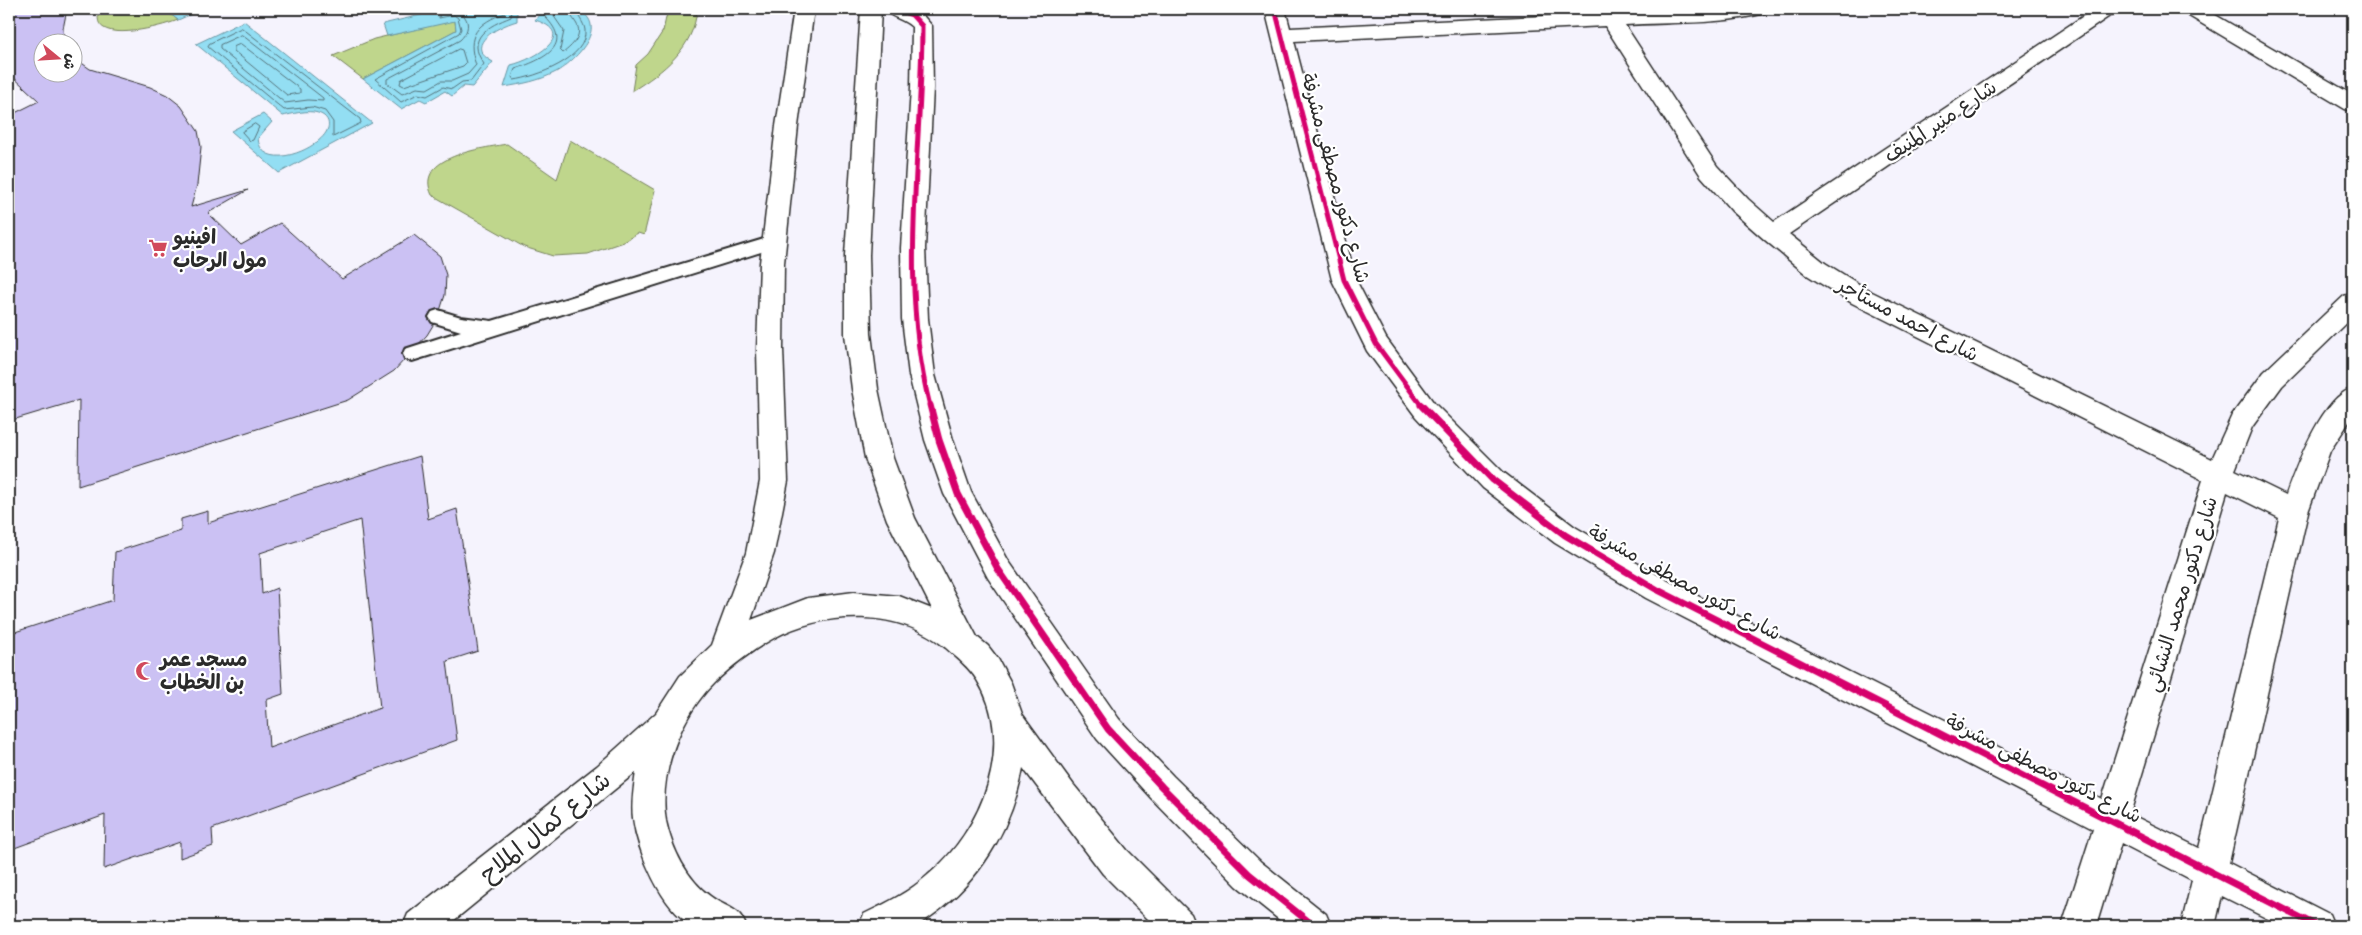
<svg xmlns="http://www.w3.org/2000/svg" width="2362" height="935" font-family="'Indie Flower','Playpen Sans Arabic',sans-serif">
<style>
.green{fill:#bfd68c;stroke:#75805c}
.water{fill:#93def3;stroke:#6996a3}
.lines{fill:none;stroke-linecap:round;stroke-linejoin:round}
.shore{stroke:#55737b;stroke-width:1}
.building{fill:#cbc1f3;stroke:#2b2b2b;fill-rule:evenodd}
.service-casing{stroke:#2b2b2b;stroke-width:4}
.minor-casing{stroke:#2b2b2b;stroke-width:3}
.service{fill:#fff;fill-rule:evenodd}
.minor{fill:#fff;fill-rule:evenodd}
.cycleway-far1-casing{stroke:#fff;stroke-width:8}
.cycleway-casing{stroke:#fff;stroke-width:10}
.cycleway-far1{stroke:#d6006c;stroke-width:5}
.cycleway{stroke:#d6006c;stroke-width:7}
.labels{text-anchor:middle;stroke-width:4.5;stroke-linejoin:round;paint-order:stroke}
.street-label{font-size:20px;fill:#2b2b2b;stroke:#fff}
.poi-label{font-size:20px;font-weight:bold;fill:#2b2b2b;stroke:#fff;text-anchor:start}
.near-street-label{font-size:24px;fill:#2b2b2b;stroke:#fff}
</style>
<rect width="100%" height="100%" fill="#f5f3fd"/>
<filter id="ink" filterUnits="userSpaceOnUse"><feTurbulence type="fractalNoise" baseFrequency=".02" numOctaves="2"/><feDisplacementMap in="SourceGraphic" scale="10" xChannelSelector="R" yChannelSelector="G"/><feConvolveMatrix kernelMatrix="1 2 1 2 8 2 1 2 1" color-interpolation-filters="sRGB"/></filter>
<g filter="url(#ink)">
<!-- green -->
<path class="green" d="M100 9H164L178 20C164 26 85 48 100 9Z
M668 9H697C694 48 664 71 632 91L636 65 648 54 663 31Z
M455 20 456 30 363 79 333 56 374 39Z
M570 140 655 190 644 235 638 233 623 242 588 254 553 256 524 247 432 195C413 156 484 148 507 144L557 179Z"/>
<!-- water -->
<path class="water" d="M164 9H203L178 20Z
M446 9H517V21C499 26 461 45 493 62L472 87 464 86 452 96 445 91 426 102 420 99 401 109 363 79 456 30 455 21 387 36 383 24Z
M544 9C553 9 570 6 578 10 611 26 574 62 556 72 539 81 522 84 504 87L511 65C533 60 580 34 535 20Z
M244 21 372 123 279 173 231 131 263 114 272 122 258 138C261 181 349 137 324 116 313 108 296 113 283 116L196 44Z"/>
<g class="lines">
<!-- shore -->
<path class="shore" d="M440 9 439 18 454 15 458 18 461 29 459 33 375 79 401 102 418 94 427 96 443 87 452 89 462 82 471 81 484 64C465 38 488 26 511 17L512 9
M447 9C466 9 475 26 460 40L387 79V83L402 94 417 88 427 89 441 81H452L468 74 476 65C465 35 478 23 505 13L506 9
M547 9 545 17C575 46 542 60 515 69L512 77 514 80C536 77 588 58 585 30 584 22 577 16 575 9
M554 9 553 15 564 31 560 50 563 53C572 46 584 35 576 23 573 18 570 15 568 9
M242 28 360 119 361 123 333 137V122L325 111 312 107 284 110 208 47 209 44Z
M242 35 323 98V101L308 100 285 103 220 49V45Z
M241 44 300 89V93L287 95 234 51V47Z
M459 49 462 50 466 63 463 66 404 86 400 84 401 80Z
M255 124 259 127 253 140 250 141 242 132Z"/>
</g>
<!-- building -->
<path class="building" d="M9 9H67L63 29 64 42H42V72H72V56L90 69 150 87 167 95 181 106 198 131 201 147 197 185 191 207 248 190 208 213 241 245 280 223 342 279 414 235 440 256 446 275 445 295 438 317 427 335 394 371 348 400 78 486 79 400 9 421V116L39 101 9 73Z
M420 456 428 519 457 509 478 651 447 661 457 740 212 829 213 846 180 858V842L104 869 105 815 9 850V634L113 600 115 552 181 531V519L208 511V523ZM360 520 380 708 269 748 266 700 283 694 277 588 262 594 260 553Z"/>
<g class="lines">
<!-- service casing -->
<g class="service-casing">
<path id="service" d="M774 236 780 238 783 242 780 246 412 361 405 359 403 354 405 349 461 331 432 322 429 317 432 312 438 310 461 317 492 321Z"/>
</g>
<!-- minor casing -->
<g class="minor-casing">
<path id="minor" d="M794 9H814L798 126 784 263 783 349 788 481 774 553 751 620 808 598 854 592 899 596 932 609 887 520 865 458 852 389 845 334V255L861 9H881L869 255 871 334 878 389 893 458 915 518 977 637 988 646 998 659 1011 683 1022 714 1073 784 1127 850 1191 914 1196 926H1155L1103 874 1023 768C1013 823 985 873 942 908 934 914 922 924 913 926 899 930 874 926 859 926L864 914C887 903 909 892 928 875 982 831 1017 744 977 680 969 667 957 658 946 648 900 609 826 610 774 638 752 650 733 665 714 683 681 716 658 773 666 821 672 849 687 879 710 896 727 909 739 906 746 926 734 926 703 930 693 925 662 911 637 850 633 818 631 803 634 786 636 772L447 926H403L408 914 597 766 656 713 680 676 712 645 746 553 760 481 757 349 760 263 776 126Z
M884 9 919 11 932 26 933 88 925 248 928 319 935 375 953 440 971 492 1008 560 1119 719 1173 776 1261 862 1326 914 1331 926H1287L1237 886 1151 798 1097 739 988 578 944 494 925 440 909 375 902 319 901 248 911 88 912 27C903 18 890 18 884 9Z
M1265 9H1285L1290 28 1694 9H1768L1765 13C1720 25 1671 22 1625 25L1717 166 1748 199 1774 222 2094 9H2117L2114 13 1789 234 1825 263 1870 291 2212 459 2232 415 2264 372 2344 296 2353 293V317L2282 386 2252 427 2235 470 2286 495C2296 466 2323 396 2353 388V416L2330 451 2308 512 2229 863 2329 914 2334 926H2282L2222 896 2215 926H2181L2192 880 2121 843 2096 926H2062L2093 829 1646 598 1555 543 1483 488 1416 417 1367 351 1332 280ZM1605 26 1701 176 1732 211 1765 240 1807 275 1852 303 2203 480 2102 799 1666 580 1575 527 1503 472 1434 403 1386 338 1356 280 1294 41ZM2227 492 2279 518 2199 848 2130 814Z
M2181 9H2205L2353 95V111L2345 109 2184 13Z"/>
</g>
<!-- service -->
<use href="#service" class="service"/>
<!-- minor -->
<use href="#minor" class="minor"/>
<!-- cycleway-far1 casing -->
<g class="cycleway-far1-casing">
<path id="cycleway-far1" d="M894 9 912 15 922 26C922 152 898 282 930 406
M1275 9 1344 280 1376 344 1422 406"/>
</g>
<!-- cycleway casing -->
<g class="cycleway-casing">
<path id="cycleway" d="M930 405 939 440 958 494 998 569 1108 729 1162 787 1249 874 1314 926
M1421 405 1493 480 1565 535 1656 589 2317 926"/>
</g>
<!-- cycleway-far1 -->
<use href="#cycleway-far1" class="cycleway-far1"/>
<!-- cycleway -->
<use href="#cycleway" class="cycleway"/>
</g>
</g>
<!-- icons -->
<defs>
<g id="supermarket-bare" transform="scale(1.5)"><path d="M-6-5.5h2.5l.6 2H6L4.5 2H-2.5L-4.4-4H-6ZM-1.5 3.2a1.3 1.3 0 1 0 .1 0ZM3 3.2a1.3 1.3 0 1 0 .1 0Z" fill="#d1495b" stroke="#fff" stroke-width="2.5" paint-order="stroke"/></g>
<g id="mosque-bare" transform="scale(1.5)"><path d="M3.5-4.9A6 6 0 1 0 3.5 4.9A5 5 0 1 1 3.5-4.9Z" fill="#d1495b" stroke="#fff" stroke-width="2.5" paint-order="stroke"/></g>
</defs>
<g fill-rule="evenodd">
<use href="#supermarket-bare" x="158" y="248"/>
<use href="#mosque-bare" x="145" y="671"/>
</g>
<g class="labels">
<!-- street labels -->
<g class="street-label">
<text transform="translate(1940 121) rotate(-34)" y="7">شارع منير المنيف</text>
<text transform="translate(1336 178) rotate(75)" y="7">شارع دكتور مصطفى مشرفة</text>
<text transform="translate(1908 319) rotate(28)" y="7">شارع احمد مستأجر</text>
<text transform="translate(1685 582) rotate(29)" y="7">شارع دكتور مصطفى مشرفة</text>
<text transform="translate(2181 594) rotate(-73)" y="7">شارع دكتور محمد النشائي</text>
<text transform="translate(2044 768) rotate(27)" y="7">شارع دكتور مصطفى مشرفة</text>
</g>
<!-- poi labels -->
<g class="poi-label">
<text x="173" y="244">افينيو<tspan x="173" dy="23">مول الرحاب</tspan></text>
<text x="160" y="666">مسجد عمر<tspan x="160" dy="23">بن الخطاب</tspan></text>
</g>
<!-- near-street labels -->
<g class="near-street-label">
<text transform="translate(545 827) rotate(-39)" y="8">شارع كمال الملاح</text>
</g>
</g>
<!-- margin -->
<rect width="2362" height="935" fill="none" stroke="#fff" stroke-width="30"/>
<rect x="15" y="15" width="2332" height="905" fill="none" stroke="#2b2b2b" stroke-width="2" filter="url(#ink)"/>
<!-- north arrow -->
<g transform="translate(58 58) rotate(108)"><circle r="24" fill="#ffffff" stroke="#aaaaaa"/>
<path d="M0-4L9 19L0 12L-9 19Z" fill="#d1495b"/>
<text y="-8" font-size="14" font-weight="bold" text-anchor="middle" fill="#2b2b2b">ش</text>
</g>
</svg>
